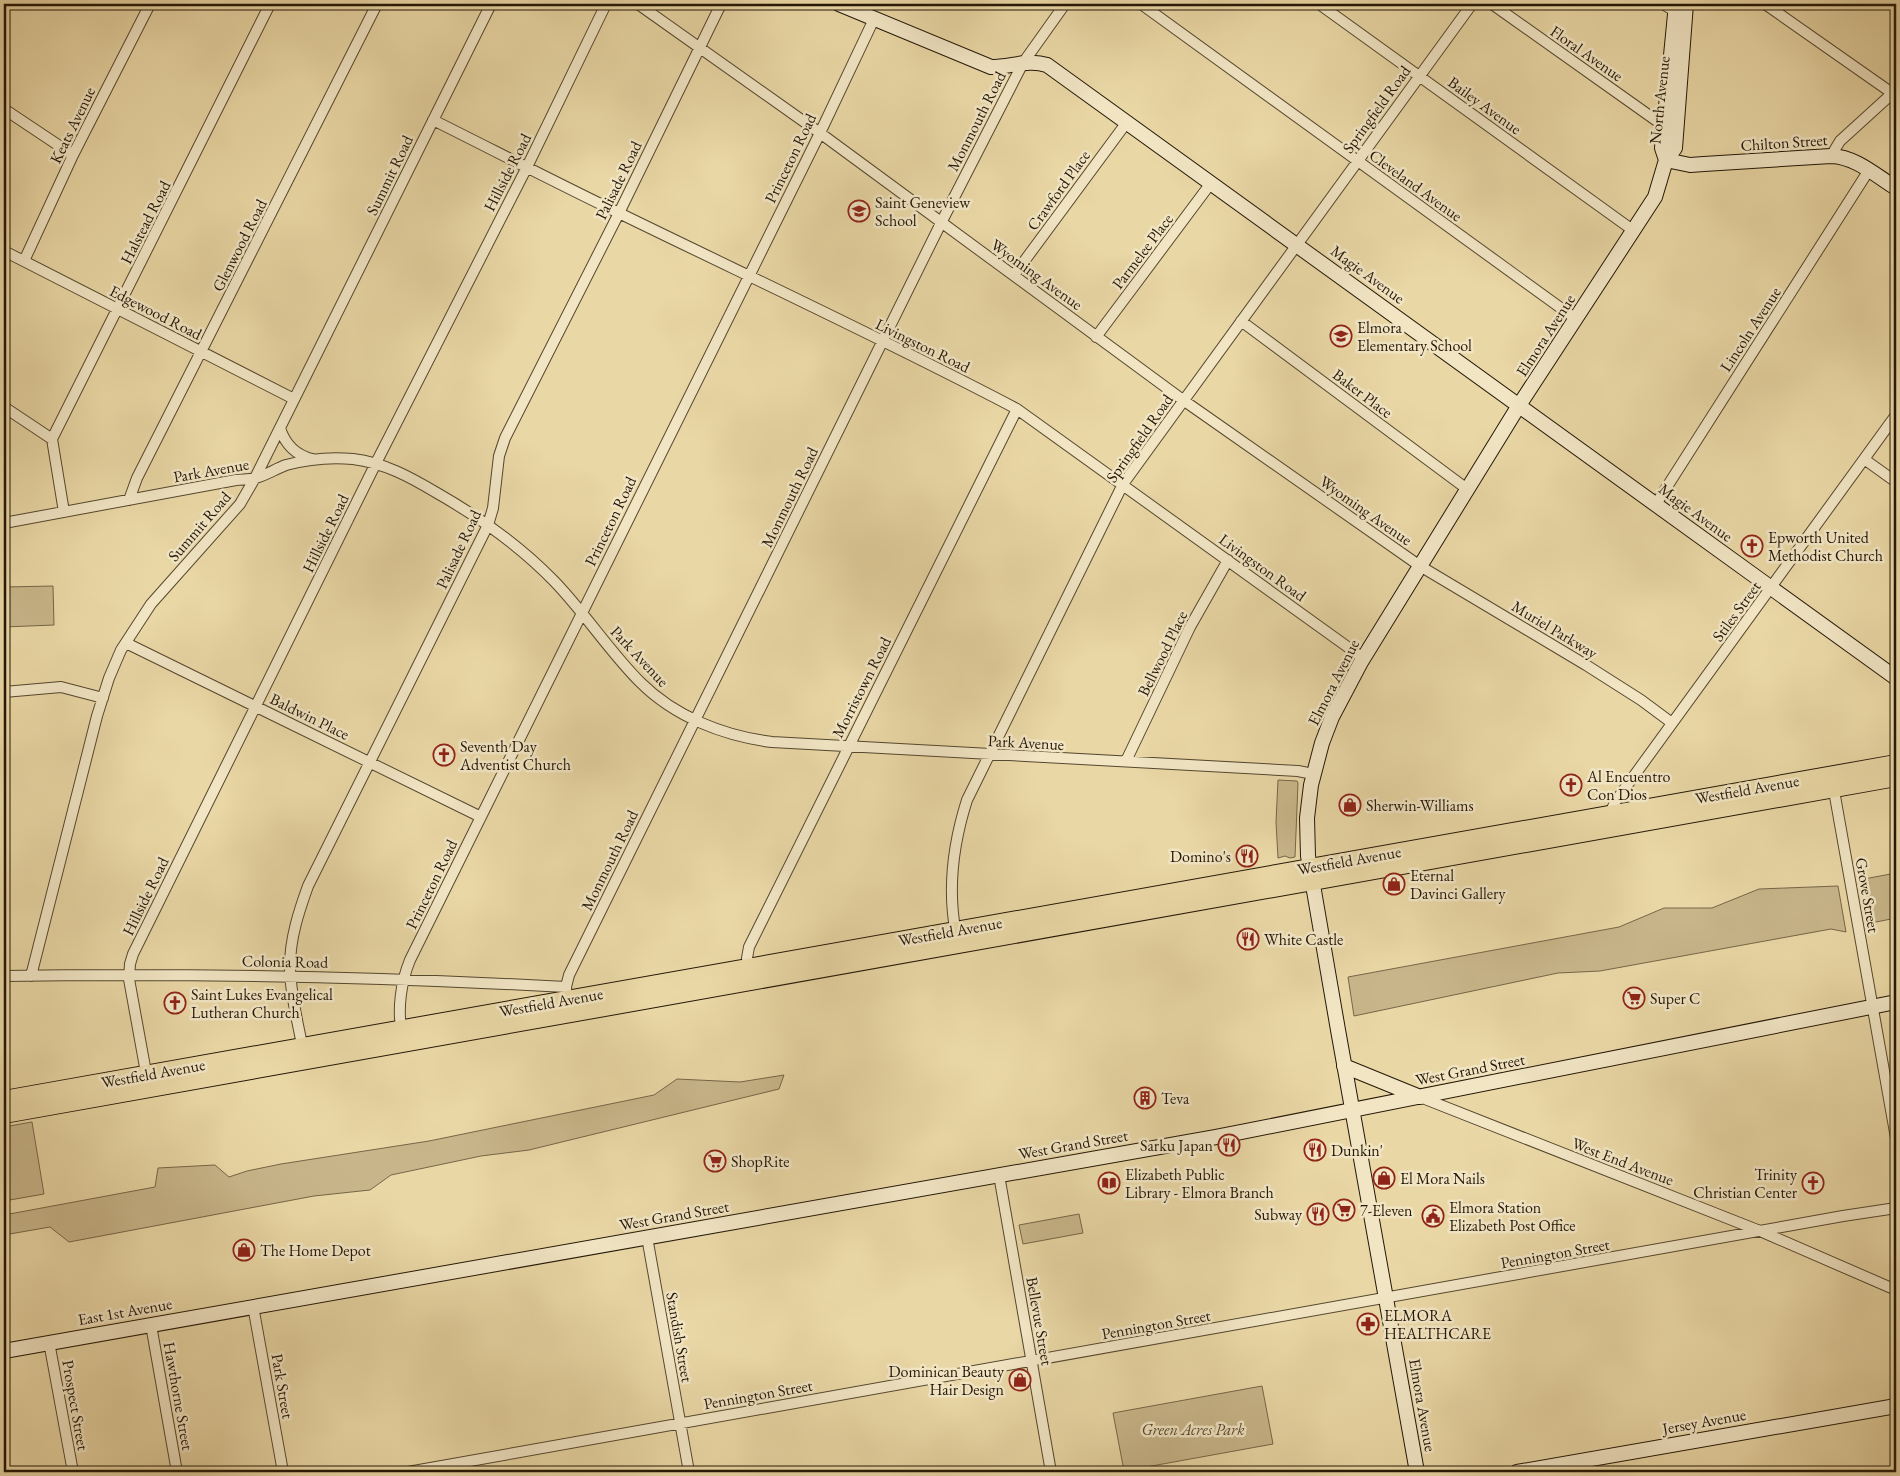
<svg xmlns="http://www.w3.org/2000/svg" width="1900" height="1476" font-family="'EB Garamond',serif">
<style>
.green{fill:#c8b68a;stroke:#766648}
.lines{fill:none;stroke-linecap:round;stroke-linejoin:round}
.street-casing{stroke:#55472e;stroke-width:12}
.secondary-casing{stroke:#241707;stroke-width:16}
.primary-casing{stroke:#241707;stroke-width:18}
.street{stroke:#f1e5c4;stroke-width:10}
.secondary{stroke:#f1e5c4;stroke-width:14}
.primary{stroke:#e9d7a5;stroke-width:16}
.labels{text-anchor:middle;stroke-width:5;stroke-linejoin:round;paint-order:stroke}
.street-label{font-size:16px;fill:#241707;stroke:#f1e5c4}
.poi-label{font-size:16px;fill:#241707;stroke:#f1e5c4;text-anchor:start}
.park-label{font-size:16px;font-style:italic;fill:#55472e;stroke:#f1e5c4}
</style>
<rect width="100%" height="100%" fill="#e9d7a5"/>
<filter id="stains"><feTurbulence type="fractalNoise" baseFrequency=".004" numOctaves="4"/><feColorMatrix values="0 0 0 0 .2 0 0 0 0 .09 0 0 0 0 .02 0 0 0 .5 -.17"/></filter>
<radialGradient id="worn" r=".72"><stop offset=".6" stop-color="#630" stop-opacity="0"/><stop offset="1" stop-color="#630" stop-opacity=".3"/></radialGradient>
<!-- green -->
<path class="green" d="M53 586 54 625 4 627V587Z
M1278 780 1297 781 1298 783 1295 857 1290 858 1285 856 1278 858 1276 822Z
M1896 873V918L1871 923 1864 879Z
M1838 886 1846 932 1831 929 1600 971 1558 973 1354 1016 1348 977 1619 927 1664 908H1712L1759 889Z
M784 1075 779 1089 529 1150 481 1156 391 1175 370 1190 314 1196 69 1242 50 1227 4 1235V1215L155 1187 158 1168 215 1165 229 1177 247 1171 281 1164 429 1141 654 1095 677 1079 740 1082Z
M32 1122 44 1194 4 1201V1127Z
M1079 1214 1083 1233 1023 1244 1019 1225Z
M1262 1386 1273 1444 1124 1471 1113 1413Z"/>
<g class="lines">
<!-- street casing -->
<g class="street-casing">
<path id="street" d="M638 4 820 133 1183 400 1420 566 1586 665 1641 700 1672 723
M1141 4 1576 319
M1319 4 1634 231
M1492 4 1664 126
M1663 4 1676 12
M1765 4 1892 93
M4 109 73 155
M433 120C495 151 557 183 619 213 752 278 886 340 1017 409L1363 658
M1831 156 1840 141 1896 90
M4 251 294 399
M24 261 73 155 150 4
M1014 275 1127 122
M1241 321 1467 489
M1096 337 1211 183
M4 407 52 439
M280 428C285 444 296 455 312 459
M1864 459 1896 482
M129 500 137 478 377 4
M1656 504 1869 170
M64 512 52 439 270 4
M4 523 236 480C242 479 249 480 255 478 265 476 275 469 286 465 308 459 331 457 353 459 385 463 410 477 437 493 479 517 520 546 554 581 585 613 609 651 640 682 675 717 724 736 772 742L1298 771 1313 774
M126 643 481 817
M4 692 61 687 103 698
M1126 761 1190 627 1228 560
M1833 785 1896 1138
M1613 817 1612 809 1615 802 1896 415
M956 934C947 888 953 844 967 800L1123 484 1472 4
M749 971 747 958 749 947 1017 409
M4 976C191 973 378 977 566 987
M31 976 97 716 109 678 121 650 151 604 240 504 255 478 491 4
M567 1003 566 987 569 975 941 223 1023 63 1065 4
M402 1033C397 1010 401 982 410 960L820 133 874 19
M303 1050C298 1023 290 993 290 966 290 938 299 911 308 886L488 525 493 508 499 456 505 438 619 213 721 4
M147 1078 129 979 130 964 133 954 376 463 527 167 606 4
M1420 1097 1760 1231 1896 1290
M999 1175 1051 1472
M647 1237 689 1472
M253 1306 283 1472
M151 1325 177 1472
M49 1342 73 1472
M408 1472 1843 1216 1896 1208"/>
</g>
<!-- secondary casing -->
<g class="secondary-casing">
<path id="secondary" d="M839 4 991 67C1011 67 1028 59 1047 65L1896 678
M1666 160 1690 165 1704 164 1831 156C1856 157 1875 175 1896 188
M1666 160 1662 148 1676 4
M1344 1066 1420 1097
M4 1351 1216 1137 1896 1002
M1417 1472 1338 1030 1308 856 1307 818 1311 785 1322 743 1332 717 1361 662 1518 407 1655 197 1666 160 1675 148 1686 4
M1517 1472 1896 1406"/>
</g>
<!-- primary casing -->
<g class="primary-casing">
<path id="primary" d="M4 1099 1896 763
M4 1115 1896 778"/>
</g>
<!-- street -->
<use href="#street" class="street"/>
<!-- secondary -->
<use href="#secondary" class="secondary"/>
<!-- primary -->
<use href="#primary" class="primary"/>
</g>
<!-- icons -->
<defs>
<g id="school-ring" transform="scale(1.125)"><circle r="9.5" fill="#f1e5c4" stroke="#8f2418" stroke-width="1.5"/><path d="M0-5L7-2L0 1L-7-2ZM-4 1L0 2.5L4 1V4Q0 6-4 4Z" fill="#8f2418"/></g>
<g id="church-ring" transform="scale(1.125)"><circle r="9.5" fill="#f1e5c4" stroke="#8f2418" stroke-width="1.5"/><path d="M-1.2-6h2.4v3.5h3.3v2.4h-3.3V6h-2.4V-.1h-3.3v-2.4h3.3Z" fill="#8f2418"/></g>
<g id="shop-ring" transform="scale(1.125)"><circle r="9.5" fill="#f1e5c4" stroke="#8f2418" stroke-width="1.5"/><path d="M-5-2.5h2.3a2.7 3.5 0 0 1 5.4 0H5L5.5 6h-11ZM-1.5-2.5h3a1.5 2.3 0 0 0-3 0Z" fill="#8f2418"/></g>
<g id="restaurant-ring" transform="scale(1.125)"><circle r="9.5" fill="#f1e5c4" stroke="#8f2418" stroke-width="1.5"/><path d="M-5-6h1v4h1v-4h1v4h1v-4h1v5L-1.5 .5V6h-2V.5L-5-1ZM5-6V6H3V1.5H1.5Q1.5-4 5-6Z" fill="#8f2418"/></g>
<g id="supermarket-ring" transform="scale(1.125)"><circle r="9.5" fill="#f1e5c4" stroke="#8f2418" stroke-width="1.5"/><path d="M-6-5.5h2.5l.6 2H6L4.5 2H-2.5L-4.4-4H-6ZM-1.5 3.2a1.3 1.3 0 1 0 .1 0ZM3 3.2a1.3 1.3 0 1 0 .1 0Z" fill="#8f2418"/></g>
<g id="building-ring" transform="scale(1.125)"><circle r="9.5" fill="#f1e5c4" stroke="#8f2418" stroke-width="1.5"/><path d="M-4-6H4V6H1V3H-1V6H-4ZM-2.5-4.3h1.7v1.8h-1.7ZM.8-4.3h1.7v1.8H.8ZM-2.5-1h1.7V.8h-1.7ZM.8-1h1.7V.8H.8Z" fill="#8f2418"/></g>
<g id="library-ring" transform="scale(1.125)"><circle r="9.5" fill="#f1e5c4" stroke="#8f2418" stroke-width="1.5"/><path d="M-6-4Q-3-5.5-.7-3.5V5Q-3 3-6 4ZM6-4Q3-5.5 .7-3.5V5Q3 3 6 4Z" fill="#8f2418"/></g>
<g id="civic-ring" transform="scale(1.125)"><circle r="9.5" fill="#f1e5c4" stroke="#8f2418" stroke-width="1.5"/><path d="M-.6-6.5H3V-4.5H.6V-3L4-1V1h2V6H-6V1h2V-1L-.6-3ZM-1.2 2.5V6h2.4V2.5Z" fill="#8f2418"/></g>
<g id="pharmacy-ring" transform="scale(1.125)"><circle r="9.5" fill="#f1e5c4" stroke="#8f2418" stroke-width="1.5"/><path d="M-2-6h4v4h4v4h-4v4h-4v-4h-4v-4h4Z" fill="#8f2418"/></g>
</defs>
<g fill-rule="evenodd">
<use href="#school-ring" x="859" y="211"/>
<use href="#school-ring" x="1341" y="336"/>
<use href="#church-ring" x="1752" y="546"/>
<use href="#church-ring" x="444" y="755"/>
<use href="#church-ring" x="1571" y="785"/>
<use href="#shop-ring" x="1350" y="805"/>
<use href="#restaurant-ring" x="1247" y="856"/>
<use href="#shop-ring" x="1394" y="884"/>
<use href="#restaurant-ring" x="1248" y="939"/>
<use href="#supermarket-ring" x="1634" y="998"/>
<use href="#church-ring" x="175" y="1003"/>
<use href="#building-ring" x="1145" y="1098"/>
<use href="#restaurant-ring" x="1229" y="1145"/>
<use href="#restaurant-ring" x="1315" y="1150"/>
<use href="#supermarket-ring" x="715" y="1161"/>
<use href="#shop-ring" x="1384" y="1178"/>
<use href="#library-ring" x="1109" y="1183"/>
<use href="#church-ring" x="1813" y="1183"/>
<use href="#supermarket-ring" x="1344" y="1210"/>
<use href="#restaurant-ring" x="1318" y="1214"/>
<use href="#civic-ring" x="1433" y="1216"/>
<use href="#shop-ring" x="244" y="1250"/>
<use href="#pharmacy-ring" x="1368" y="1324"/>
<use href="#shop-ring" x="1020" y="1380"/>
</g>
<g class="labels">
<!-- street labels -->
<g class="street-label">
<text transform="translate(1587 53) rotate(35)" y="6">Floral Avenue</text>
<text transform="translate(1659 100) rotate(-84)" y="6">North Avenue</text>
<text transform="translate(1485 105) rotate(36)" y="6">Bailey Avenue</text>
<text transform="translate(1376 109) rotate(-54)" y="6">Springfield Road</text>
<text transform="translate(976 121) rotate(-63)" y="6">Monmouth Road</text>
<text transform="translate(72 125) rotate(-64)" y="6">Keats Avenue</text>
<text transform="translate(1784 142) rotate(-4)" y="6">Chilton Street</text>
<text transform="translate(790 158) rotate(-64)" y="6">Princeton Road</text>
<text transform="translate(507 172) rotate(-63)" y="6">Hillside Road</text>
<text transform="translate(389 175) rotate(-64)" y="6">Summit Road</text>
<text transform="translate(618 180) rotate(-64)" y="6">Palisade Road</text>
<text transform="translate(1416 185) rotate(36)" y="6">Cleveland Avenue</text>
<text transform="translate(1058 190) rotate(-54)" y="6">Crawford Place</text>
<text transform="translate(145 222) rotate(-63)" y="6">Halstead Road</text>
<text transform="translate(239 245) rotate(-63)" y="6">Glenwood Road</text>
<text transform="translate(1142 251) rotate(-53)" y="6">Parmelee Place</text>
<text transform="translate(1037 274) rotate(36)" y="6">Wyoming Avenue</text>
<text transform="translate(1368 274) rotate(36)" y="6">Magie Avenue</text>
<text transform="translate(156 312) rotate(27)" y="6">Edgewood Road</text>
<text transform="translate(1750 329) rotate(-57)" y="6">Lincoln Avenue</text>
<text transform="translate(1545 335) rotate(-57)" y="6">Elmora Avenue</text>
<text transform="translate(923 345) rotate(26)" y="6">Livingston Road</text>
<text transform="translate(1363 393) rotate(37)" y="6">Baker Place</text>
<text transform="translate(1139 438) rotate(-55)" y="6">Springfield Road</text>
<text transform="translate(211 470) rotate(-10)" y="6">Park Avenue</text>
<text transform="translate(789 497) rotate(-64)" y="6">Monmouth Road</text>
<text transform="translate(1366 510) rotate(35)" y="6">Wyoming Avenue</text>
<text transform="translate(1696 512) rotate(36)" y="6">Magie Avenue</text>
<text transform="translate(610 521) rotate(-64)" y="6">Princeton Road</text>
<text transform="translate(199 526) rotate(-49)" y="6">Summit Road</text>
<text transform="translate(325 533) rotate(-64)" y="6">Hillside Road</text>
<text transform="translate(458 549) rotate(-65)" y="6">Palisade Road</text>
<text transform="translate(1263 567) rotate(36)" y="6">Livingston Road</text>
<text transform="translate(1736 611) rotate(-54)" y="6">Stiles Street</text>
<text transform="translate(1555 629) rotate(31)" y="6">Muriel Parkway</text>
<text transform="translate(1162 653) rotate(-64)" y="6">Bellwood Place</text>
<text transform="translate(640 656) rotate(47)" y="6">Park Avenue</text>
<text transform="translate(1333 682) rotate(-63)" y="6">Elmora Avenue</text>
<text transform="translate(861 687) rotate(-63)" y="6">Morristown Road</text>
<text transform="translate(310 716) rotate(26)" y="6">Baldwin Place</text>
<text transform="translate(1026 742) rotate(3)" y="6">Park Avenue</text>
<text transform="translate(1747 789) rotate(-10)" y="6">Westfield Avenue</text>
<text transform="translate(609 860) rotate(-64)" y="6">Monmouth Road</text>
<text transform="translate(1349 860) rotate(-10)" y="6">Westfield Avenue</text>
<text transform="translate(431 884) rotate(-64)" y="6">Princeton Road</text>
<text transform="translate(1868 895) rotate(80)" y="6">Grove Street</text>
<text transform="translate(145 896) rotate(-64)" y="6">Hillside Road</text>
<text transform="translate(950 931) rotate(-10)" y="6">Westfield Avenue</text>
<text transform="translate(285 961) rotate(1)" y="6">Colonia Road</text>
<text transform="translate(551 1002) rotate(-10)" y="6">Westfield Avenue</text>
<text transform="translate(1470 1069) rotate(-11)" y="6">West Grand Street</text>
<text transform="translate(153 1073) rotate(-10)" y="6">Westfield Avenue</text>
<text transform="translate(1073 1144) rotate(-10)" y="6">West Grand Street</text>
<text transform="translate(1623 1161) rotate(21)" y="6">West End Avenue</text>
<text transform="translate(674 1215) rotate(-10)" y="6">West Grand Street</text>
<text transform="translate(1555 1253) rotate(-10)" y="6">Pennington Street</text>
<text transform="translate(125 1311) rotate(-10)" y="6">East 1st Avenue</text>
<text transform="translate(1040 1321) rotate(80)" y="6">Bellevue Street</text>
<text transform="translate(1156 1324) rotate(-10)" y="6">Pennington Street</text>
<text transform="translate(680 1337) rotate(80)" y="6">Standish Street</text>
<text transform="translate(283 1386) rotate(80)" y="6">Park Street</text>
<text transform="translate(758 1394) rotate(-10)" y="6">Pennington Street</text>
<text transform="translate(179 1396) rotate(80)" y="6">Hawthorne Street</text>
<text transform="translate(76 1405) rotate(80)" y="6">Prospect Street</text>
<text transform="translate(1423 1405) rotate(80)" y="6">Elmora Avenue</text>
<text transform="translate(1704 1421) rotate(-10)" y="6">Jersey Avenue</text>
</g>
<!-- poi labels -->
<g class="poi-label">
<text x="875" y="208">Saint Geneview<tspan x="875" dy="18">School</tspan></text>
<text x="1357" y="333">Elmora<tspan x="1357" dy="18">Elementary School</tspan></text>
<text x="1768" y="543">Epworth United<tspan x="1768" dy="18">Methodist Church</tspan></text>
<text x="460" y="752">Seventh Day<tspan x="460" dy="18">Adventist Church</tspan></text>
<text x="1587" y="782">Al Encuentro<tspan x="1587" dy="18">Con Dios</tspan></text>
<text x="1366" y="811">Sherwin-Williams</text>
<text x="1231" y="862" text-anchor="end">Domino's</text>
<text x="1410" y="881">Eternal<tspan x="1410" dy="18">Davinci Gallery</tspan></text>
<text x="1264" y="945">White Castle</text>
<text x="191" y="1000">Saint Lukes Evangelical<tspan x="191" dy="18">Lutheran Church</tspan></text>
<text x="1650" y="1004">Super C</text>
<text x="1161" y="1104">Teva</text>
<text x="1213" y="1151" text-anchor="end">Sarku Japan</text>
<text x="1331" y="1156">Dunkin'</text>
<text x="731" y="1167">ShopRite</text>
<text x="1125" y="1180">Elizabeth Public<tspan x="1125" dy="18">Library - Elmora Branch</tspan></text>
<text x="1797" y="1180" text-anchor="end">Trinity<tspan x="1797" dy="18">Christian Center</tspan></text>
<text x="1400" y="1184">El Mora Nails</text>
<text x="1449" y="1213">Elmora Station<tspan x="1449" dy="18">Elizabeth Post Office</tspan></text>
<text x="1360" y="1216">7-Eleven</text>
<text x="1302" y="1220" text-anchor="end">Subway</text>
<text x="260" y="1256">The Home Depot</text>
<text x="1384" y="1321">ELMORA<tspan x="1384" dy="18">HEALTHCARE</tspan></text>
<text x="1004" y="1377" text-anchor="end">Dominican Beauty<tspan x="1004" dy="18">Hair Design</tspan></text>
</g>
<!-- park labels -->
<g class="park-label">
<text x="1193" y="1435">Green Acres Park</text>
</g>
</g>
<!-- margin -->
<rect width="1900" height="1476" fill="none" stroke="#e9d7a5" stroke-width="20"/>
<rect x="5" y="5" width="1890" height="1466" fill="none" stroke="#241707" stroke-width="2.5"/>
<rect x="10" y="10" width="1880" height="1456" fill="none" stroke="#241707"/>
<rect width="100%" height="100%" filter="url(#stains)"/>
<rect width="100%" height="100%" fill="url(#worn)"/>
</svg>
